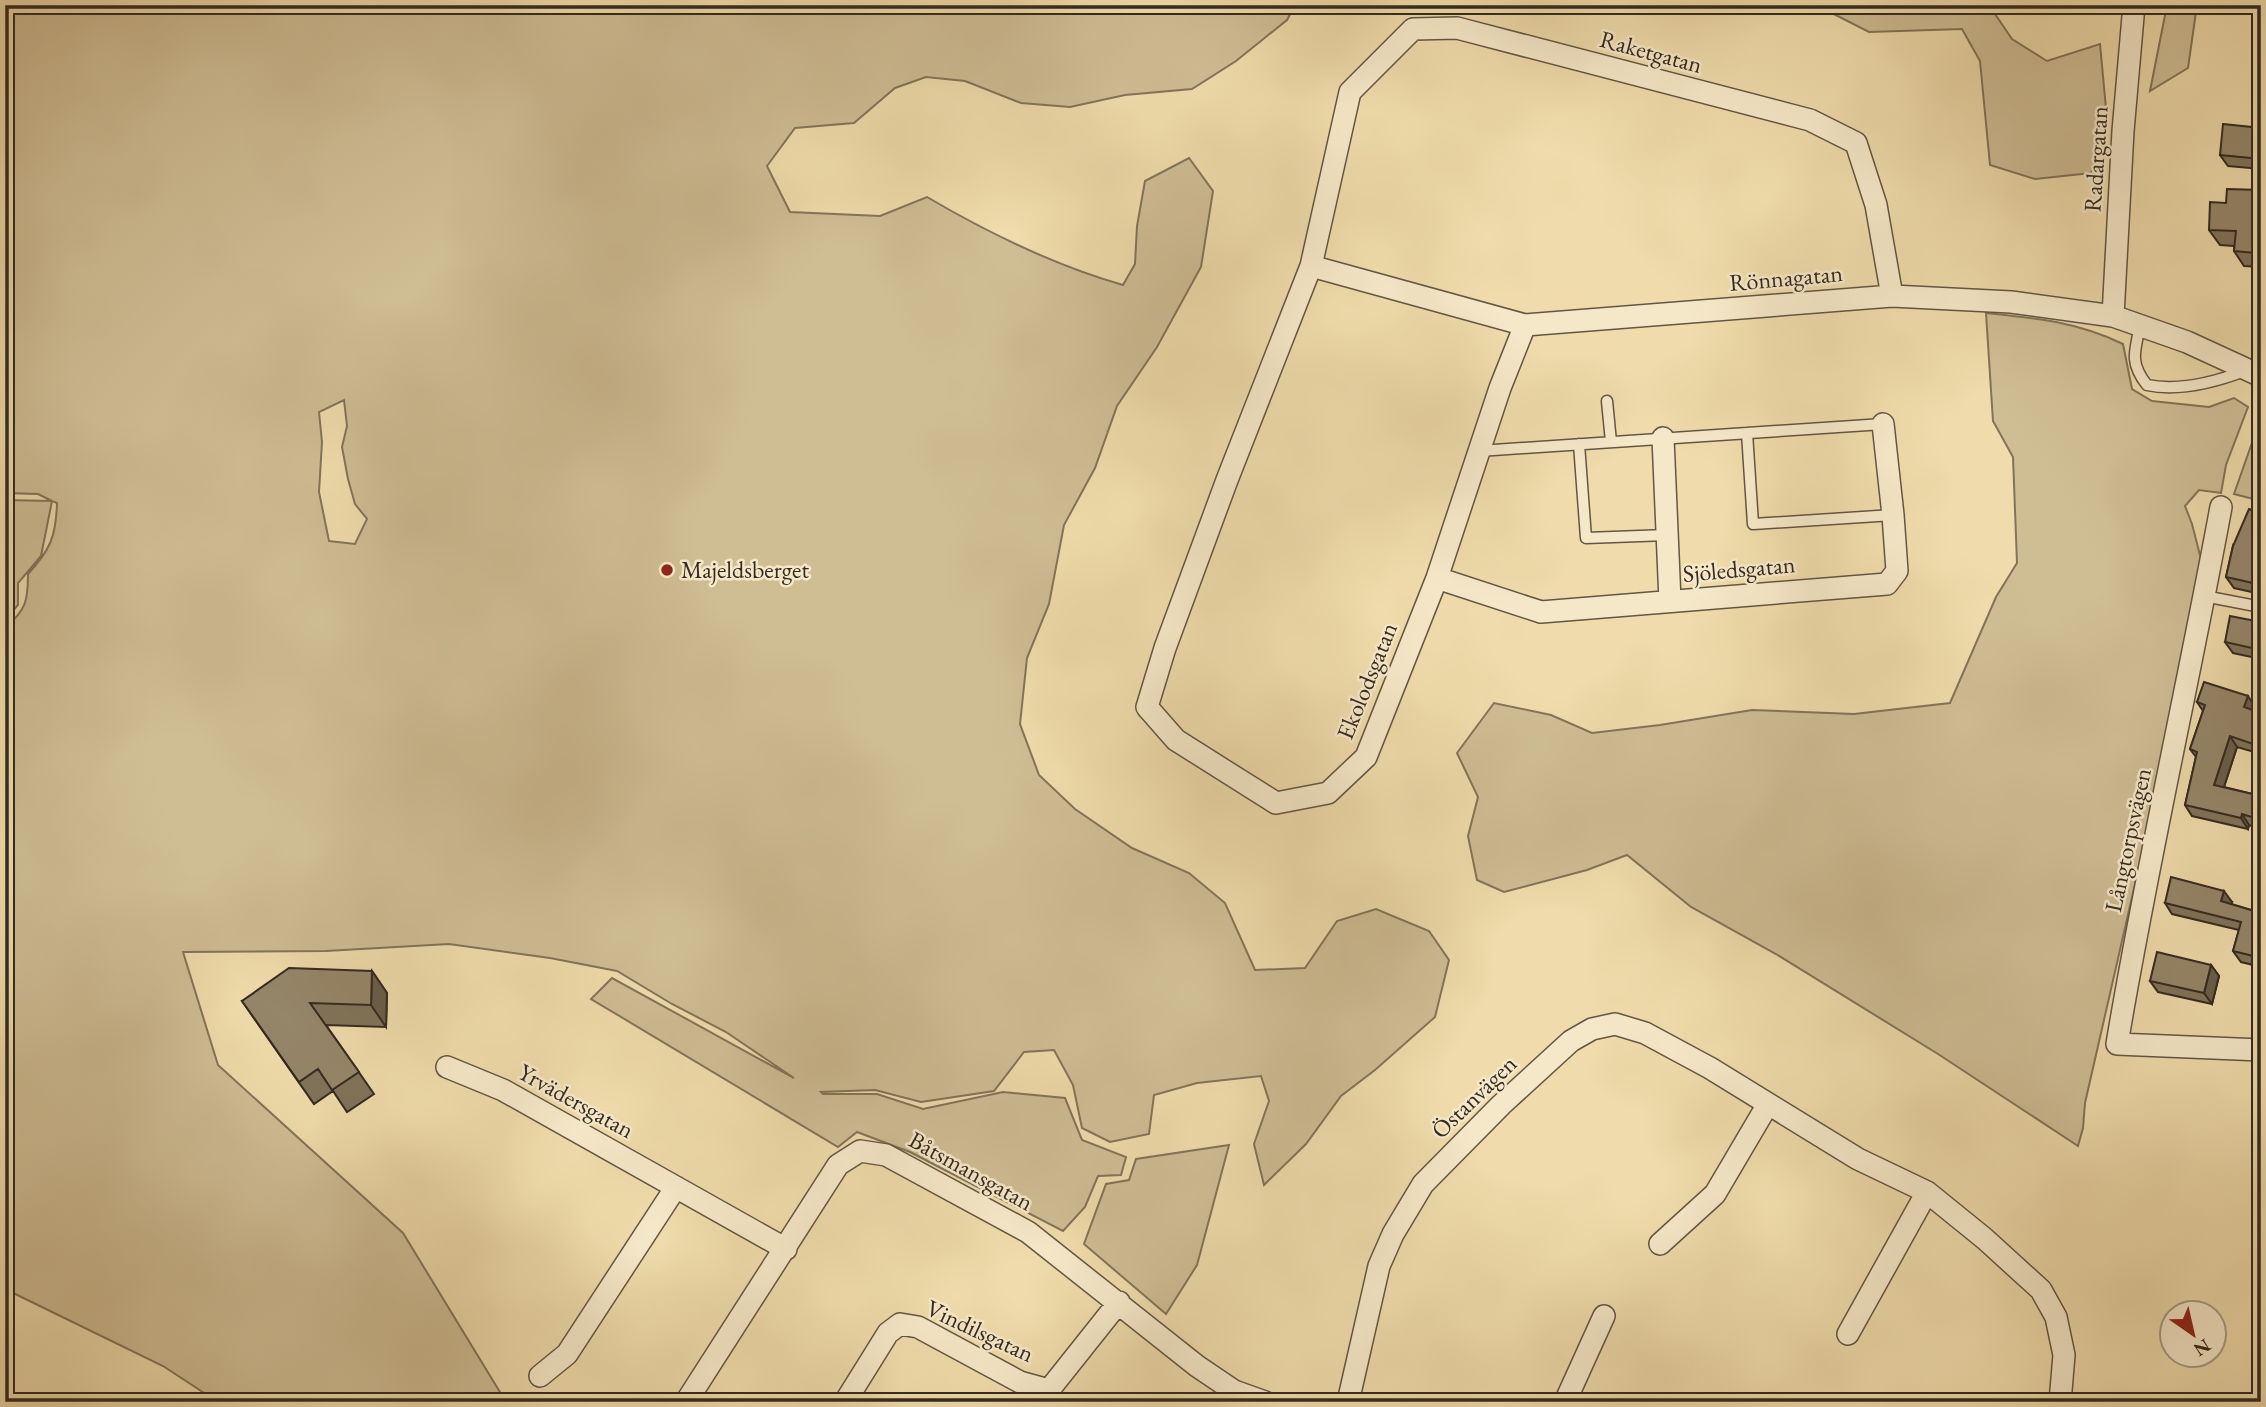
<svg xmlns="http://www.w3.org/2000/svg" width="2266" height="1407" font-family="'EB Garamond',serif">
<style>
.green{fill:#cfbd94;stroke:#82745a;stroke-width:2;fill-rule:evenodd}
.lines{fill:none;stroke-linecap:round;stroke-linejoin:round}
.lane-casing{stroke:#635644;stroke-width:13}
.street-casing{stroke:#635644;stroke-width:24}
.lane{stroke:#f5e8c8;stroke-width:10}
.street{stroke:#f5e8c8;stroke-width:21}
.wall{fill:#80735a;stroke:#342a21;stroke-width:2}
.shaded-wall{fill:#685e4a;stroke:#342a21;stroke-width:2}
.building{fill:#958669;stroke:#342a21;stroke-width:2}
.poi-dot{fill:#8f2418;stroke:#f5e8c8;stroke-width:2.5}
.labels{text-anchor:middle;stroke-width:5;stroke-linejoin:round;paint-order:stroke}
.street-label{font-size:24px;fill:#342a21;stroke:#f5e8c8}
.poi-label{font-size:24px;fill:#342a21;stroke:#f5e8c8;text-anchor:start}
</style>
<rect width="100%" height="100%" fill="#efdbab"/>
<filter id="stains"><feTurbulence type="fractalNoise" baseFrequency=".00286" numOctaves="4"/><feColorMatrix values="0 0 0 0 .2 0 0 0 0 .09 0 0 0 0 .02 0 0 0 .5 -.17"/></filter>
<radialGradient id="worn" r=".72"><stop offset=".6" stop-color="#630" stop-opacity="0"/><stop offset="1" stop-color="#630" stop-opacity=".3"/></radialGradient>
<!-- green -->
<path class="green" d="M5 5H1203L1212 8 1216 5H1295L1287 20 1236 61 1192 89 1125 95 1070 107 1021 103 965 81 926 77 895 88 854 123 795 128 767 166 790 212 880 216 927 197C990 234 1053 265 1123 285L1135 264 1137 226 1145 181 1189 158 1213 191 1201 267 1157 347 1117 406 1095 468 1064 525 1049 604 1027 658 1020 724 1039 775 1075 809 1132 848 1189 873 1225 903 1255 970 1305 968 1337 921 1376 909 1429 931 1449 960 1435 1017 1375 1070 1341 1096 1306 1144 1264 1185 1254 1144 1269 1101 1261 1076 1197 1083 1154 1095 1149 1134 1110 1142 1082 1128 1073 1085 1054 1050 1024 1052 994 1091 921 1102 875 1090 821 1092 823 1094H877L923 1109 1003 1092 1065 1098 1082 1140 1126 1157 1121 1175 1098 1176 1085 1207 1063 1231 910 1152 857 1132 838 1147 591 999 612 978 794 1078 726 1032 672 1004 617 971 550 958 449 944 326 951 183 952 218 1065 403 1233 506 1402H218L163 1366 5 1289V628C26 610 28 601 28 574 50 550 56 537 57 503L52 501 41 556 18 583V605L5 620V500L52 501 38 494 5 493ZM344 400 347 426 342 447 348 479 355 504 367 519 355 544 329 541 319 492 322 442 319 412Z
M1816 5H1975L1995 14 2012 39 2047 61 2100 44 2107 119 2091 173 2035 179 1990 165 1980 61 1962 29 1869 32Z
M2167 5H2197L2188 68 2150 91Z
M1986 313C2036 318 2078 322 2123 344L2132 389 2152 401 2209 407 2234 398 2248 407 2226 465 2221 493 2199 490 2185 506 2192 524 2201 559 2143 849 2085 1103 2083 1128 2078 1146 1938 1054 1776 954 1691 907 1627 855 1587 870 1504 892 1477 880 1468 836 1478 797 1457 753 1494 703 1551 715 1592 733 1660 725 1752 710 1854 714 1950 703 1996 597 2017 563 2013 457 1993 421Z
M2261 417V501L2234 494Z
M1229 1145 1197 1265 1166 1314 1084 1244 1106 1184 1129 1180 1136 1159Z"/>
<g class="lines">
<!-- lane casing -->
<g class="lane-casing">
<path id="lane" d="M2140 327C2134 352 2130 364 2147 385 2180 392 2216 382 2247 370
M1607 401 1611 442
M1747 433 1753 524 1893 515
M1579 444 1586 538 1667 535
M1479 451 1883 424
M2204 596 2261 607"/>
</g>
<!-- street casing -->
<g class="street-casing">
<path id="street" d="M1311 266 1525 325 1892 296 2011 302 2113 316 2187 342 2261 376
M2113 316 2123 131 2134 5
M1525 325 1500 388 1437 578 1366 757 1328 793 1276 803 1176 740 1147 707 1165 648 1227 480 1311 266 1350 92 1413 29 1457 28 1810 120 1856 143 1876 205 1892 296
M1663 438 1670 601
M2221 507C2188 686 2147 864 2117 1044L2261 1050
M1437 578 1541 612 1887 584 1897 571 1893 515 1883 424
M447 1067 503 1090 786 1249
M1660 1244 1715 1194 1768 1104
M1848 1334 1927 1192
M540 1376 567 1354 676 1187
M686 1402 838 1165 860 1151 886 1155 1028 1232 1197 1366 1234 1391 1265 1402
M845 1402 888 1333 900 1324 918 1327 1020 1382 1049 1390
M1050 1402 1049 1390 1119 1302
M1348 1402 1379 1266 1393 1234 1423 1184 1501 1105 1571 1041 1592 1029 1615 1024 1645 1033 1710 1068 1858 1159 1927 1192 1985 1239 2041 1290 2056 1317 2064 1355 2060 1402
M1565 1402 1604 1316"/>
</g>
<!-- lane -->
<use href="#lane" class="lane"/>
<!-- street -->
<use href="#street" class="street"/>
</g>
<!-- wall -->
<path class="wall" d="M2261 128V169L2228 166 2220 155Z
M2261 190V267L2244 266 2234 251V246L2220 245 2209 230 2226 203Z
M2233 546 2261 594 2234 588 2226 577Z
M2261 622V659L2233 653 2225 642Z
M2197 702 2255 707 2254 711 2261 719V754L2237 747 2224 787 2261 796V829L2249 825 2248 829 2192 816 2185 805 2196 757 2190 749 2203 711Z
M2232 902 2231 904 2261 913V967L2241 962 2233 951 2239 930 2172 914 2165 903Z
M2211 965 2219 976 2212 1004 2158 992 2150 981Z
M372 971 387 993 386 1027 326 1025 374 1094 347 1112 333 1091 314 1104 242 1001Z"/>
<!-- shaded-wall -->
<path class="shaded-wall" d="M2254 232 2261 242V261L2255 253Z
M2261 565V594L2253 583Z
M2248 696 2255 707 2252 718 2244 707Z
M2255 711 2261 719V754L2253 744 2252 722Z
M2230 736 2237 747 2221 796 2214 785Z
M2242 814 2249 825 2248 829 2241 818Z
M2224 891 2232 902 2229 912 2221 901Z
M2211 965 2219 976 2212 1004 2204 993Z
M372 971 387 993 386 1027 371 1005Z"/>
<!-- building -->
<path class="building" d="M2223 124 2261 128V159L2220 155Z
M2227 189 2261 190V232H2254L2255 253 2234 251 2236 231 2209 230 2210 202 2226 203Z
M2249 509 2261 514V565L2253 583 2226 577 2233 546Z
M2230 616 2261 622V650L2225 642Z
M2204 682 2248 696 2244 707 2255 711 2252 722 2260 725 2253 744 2230 736 2214 785 2261 796V820L2242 814 2241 818 2185 805 2197 752 2190 749 2205 705 2197 702Z
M2171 877 2224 891 2221 901 2261 913V958L2233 951 2241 922 2165 903Z
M2157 952 2211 965 2204 993 2150 981Z
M289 968 372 971 371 1005 310 1003 359 1072 332 1090 318 1069 299 1082 242 1001Z"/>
<!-- markers -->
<circle class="poi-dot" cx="667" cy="570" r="7"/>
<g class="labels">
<!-- street labels -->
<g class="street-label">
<text transform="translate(1651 52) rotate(15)" y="8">Raketgatan</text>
<text transform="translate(2096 159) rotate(-86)" y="8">Radargatan</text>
<text transform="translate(1786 278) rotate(-5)" y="8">Rönnagatan</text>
<text transform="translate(1739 569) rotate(-5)" y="8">Sjöledsgatan</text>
<text transform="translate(1367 681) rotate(-68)" y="8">Ekolodsgatan</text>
<text transform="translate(2128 840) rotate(-78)" y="8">Långtorpsvägen</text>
<text transform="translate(1474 1097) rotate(-44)" y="8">Östanvägen</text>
<text transform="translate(576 1101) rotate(29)" y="8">Yrvädersgatan</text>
<text transform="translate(971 1171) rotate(29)" y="8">Båtsmansgatan</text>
<text transform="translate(980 1331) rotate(25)" y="8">Vindilsgatan</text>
</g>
<!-- poi labels -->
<g class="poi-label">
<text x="681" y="578">Majeldsberget</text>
</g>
</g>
<!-- margin -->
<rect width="2266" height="1407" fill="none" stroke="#efdbab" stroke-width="28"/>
<rect x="7" y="7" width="2252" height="1393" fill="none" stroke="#342a21" stroke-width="3.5"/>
<rect x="14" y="14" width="2238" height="1379" fill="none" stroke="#342a21" stroke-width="2"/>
<!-- north arrow -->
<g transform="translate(2193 1334) rotate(146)"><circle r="33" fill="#f5e8c8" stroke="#a89c85" stroke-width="2"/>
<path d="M0-5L12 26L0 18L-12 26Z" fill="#8f2418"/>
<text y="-10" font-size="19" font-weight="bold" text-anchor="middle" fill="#342a21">N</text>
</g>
<rect width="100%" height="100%" filter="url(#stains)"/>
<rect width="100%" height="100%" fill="url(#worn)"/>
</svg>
